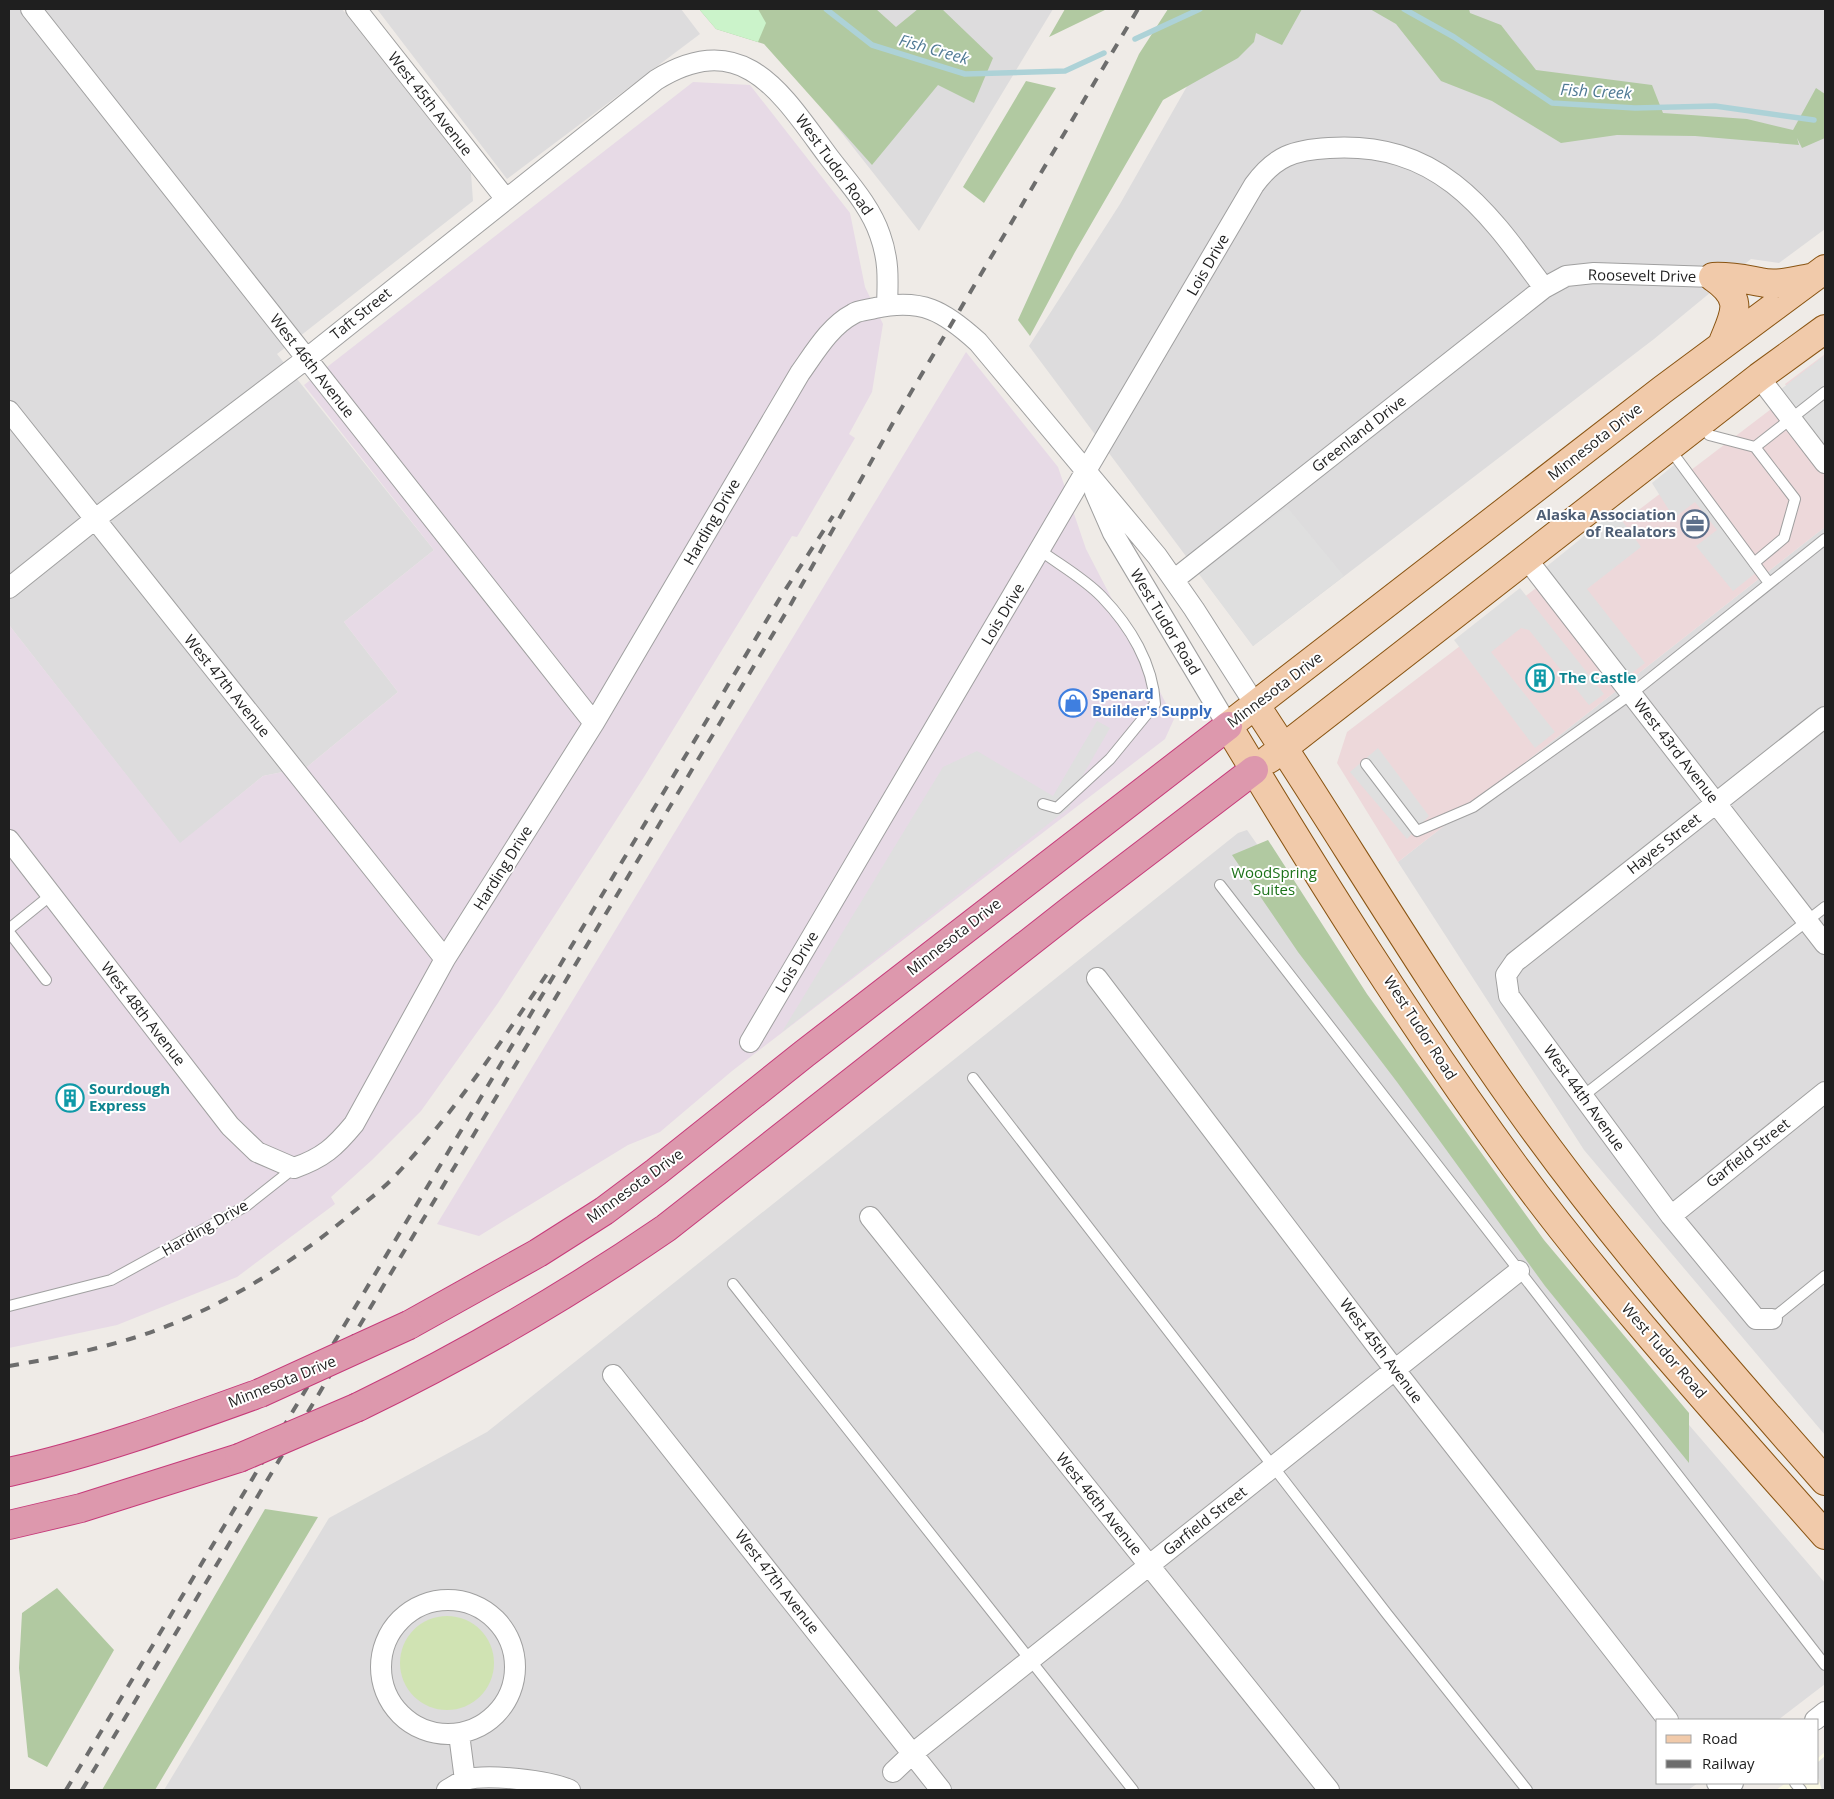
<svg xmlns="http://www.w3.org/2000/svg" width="1834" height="1799" font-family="'Open Sans',sans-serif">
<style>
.residential{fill:#dddcdd}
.commercial{fill:#edd8da}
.industrial{fill:#e7dae6}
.education{fill:#fbf9e3}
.grass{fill:#d0e3b3}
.forest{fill:#b1c9a1}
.park{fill:#cbf3ca}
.parking{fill:#dfdfdf}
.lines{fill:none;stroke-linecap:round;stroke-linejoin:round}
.stream{stroke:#add2d7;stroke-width:5.5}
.service-casing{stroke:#a0a0a0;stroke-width:12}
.minor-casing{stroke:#a0a0a0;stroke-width:22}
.primary-casing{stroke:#895412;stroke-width:30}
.motorway-casing{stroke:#c63b7a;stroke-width:30}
.service{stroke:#fff;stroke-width:10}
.minor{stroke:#fff;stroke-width:20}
.primary{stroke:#f1caaa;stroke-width:28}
.motorway{stroke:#dd98ad;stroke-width:28}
.rail{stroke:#6d6d6d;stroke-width:4;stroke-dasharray:10 10;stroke-linecap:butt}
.motorway-bridge-casing{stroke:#c63b7a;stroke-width:30;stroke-linecap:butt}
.motorway-bridge{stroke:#dd98ad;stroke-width:28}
.labels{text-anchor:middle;stroke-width:4;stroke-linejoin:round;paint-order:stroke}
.street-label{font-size:15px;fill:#1f1f1f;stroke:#fff}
.service-label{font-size:15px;font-weight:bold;fill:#4e5e75;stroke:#fff;text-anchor:end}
.culture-label{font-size:15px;font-weight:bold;fill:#0d838f;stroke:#fff;text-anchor:start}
.shop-label{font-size:15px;font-weight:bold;fill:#366cbe;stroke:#fff;text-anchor:start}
.park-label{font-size:15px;fill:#1c7219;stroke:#fff}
.water-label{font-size:16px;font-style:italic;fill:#507a95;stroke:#fff}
</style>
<rect width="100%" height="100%" fill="#efebe7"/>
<!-- residential -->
<path class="residential" d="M9 9H342L471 173 473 201 277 354 434 550 344 622 398 692 307 767 263 776 180 844 9 625Z
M377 9H681L700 34 507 179Z
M744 9H1053L919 231Z
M1231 9H1825V229L1779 263 1751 259 1654 339 1253 646 1029 346 1120 204Z
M1825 527V1435L1584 1150 1398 862Z
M1247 830 1429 1089 1603 1325 1825 1583V1684L1778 1720H1658V1783H1698L1688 1790H164L329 1518 487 1432 1238 833Z"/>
<!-- commercial -->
<path class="commercial" d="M1825 354V527L1398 862 1337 763 1347 732 1791 394 1785 384Z"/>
<!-- industrial -->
<path class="industrial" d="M693 82 750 85 850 213 865 287 883 324 872 392 849 434 855 438 797 537 792 536 644 777 498 1003 421 1111 372 1160 331 1197 335 1204 237 1277 117 1325 9 1348V625L180 843 263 776 307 767 398 692 344 622 434 550 304 385Z
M966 352 1058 467 1086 549 1174 719 1165 739 732 1071 660 1132 628 1145 479 1236 437 1224Z"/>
<!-- education -->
<path class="education" d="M1825 1752V1790H1776L1786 1783H1818V1758Z"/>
<!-- grass -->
<path class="grass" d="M400 1663a47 47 0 1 1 94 0a47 47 0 1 1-94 0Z"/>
<!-- forest -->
<path class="forest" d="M699 9H876L896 27 918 9H942L993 58 974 103 938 85 872 165 764 44 716 29Z
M1065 9H1107L1049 37Z
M1168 9H1302L1282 45 1256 33 1254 42 1238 58 1163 100 1075 252 1030 336 1018 320 1139 54Z
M1370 9H1469L1470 13 1501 25 1536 70 1652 85 1663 113 1747 119 1793 130 1816 88 1825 94V138L1802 148 1797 138 1799 145 1695 136 1617 135 1561 143 1492 101 1441 81 1396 24Z
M1026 81 1056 88 984 203 963 187Z
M1268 840 1367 994 1544 1240 1689 1413V1463L1545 1286 1397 1082 1298 952 1232 855Z
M265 1509 318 1517 155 1790H102Z
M57 1588 114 1650 47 1767 28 1757 19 1668 22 1613Z"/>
<!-- park -->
<path class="park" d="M699 9H758L766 23 758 42 716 29Z"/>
<!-- parking -->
<path class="parking" d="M1825 355V449L1780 390Z
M1679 461 1762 568 1733 591 1696 546 1717 530 1695 502 1674 518 1652 483Z
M1287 507 1344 576 1253 646 1199 574Z
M1615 511 1641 547 1587 589 1645 663 1628 676 1546 567Z
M1520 588 1604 694 1589 705 1529 630 1521 628 1491 652 1555 732 1535 748 1454 640Z
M1097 721 1110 728 1071 796 1070 807 782 1032 943 767 977 751 1053 796Z
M1378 748 1429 816 1407 839 1350 772Z
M1825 1756V1790H1822L1818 1778V1762Z"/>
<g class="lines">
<!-- stream -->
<path class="stream" d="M826 9 872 45 965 74 1065 71 1104 53
M1404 9 1454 37 1552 103 1635 108 1715 106 1814 120
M1135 39 1200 9"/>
<!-- service casing -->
<g class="service-casing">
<path id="service" d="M1701 423 1709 435 1755 447 1795 499 1784 538 1754 563
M1755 447 1825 392
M1669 448 1769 583
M1041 551C1060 565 1085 579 1102 597 1130 626 1153 664 1155 704L1110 759 1057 808 1043 804
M1366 764 1417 831 1473 807 1631 694 1825 539
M1220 885 1825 1665
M9 929 51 895
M9 932 46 980
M973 1078 1387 1614 1527 1790
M1583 1096 1825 907
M733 1284 1133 1790
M9 1306 111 1280 246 1206 294 1168
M1772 1319 1825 1276
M1795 1783 1801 1790"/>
</g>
<!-- minor casing -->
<g class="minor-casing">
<path id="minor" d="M31 9 594 723
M356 9 505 198
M1759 377 1825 463
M9 411 445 959
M1095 492 1113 533 1228 726
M1526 558 1825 944
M1175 579 1544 288
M9 588 94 520 306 359 656 80C743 26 782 94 828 156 846 180 870 205 880 235 889 260 888 279 887 306
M9 840 230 1126 257 1152 294 1168C323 1158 335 1147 354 1124L445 959 594 723 800 373C815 352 830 326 853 314 859 310 869 310 875 308 922 298 944 311 978 342L1157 556 1194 609 1256 706
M1097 978 1395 1370 1668 1720
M750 1042 1254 185C1275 156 1294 150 1329 148 1439 141 1486 209 1544 288L1566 276 1594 273 1713 277
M1671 1216 1825 1092
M870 1217 1329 1790
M1772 1319H1756L1671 1216 1509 996 1506 975 1515 962 1825 717
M613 1375 941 1790
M381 1667a67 67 0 1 1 134 0a67 67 0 1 1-134 0Z
M1815 1720 1825 1712
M459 1734 465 1780
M893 1772 912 1754 1519 1271
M1717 1783 1723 1790 1733 1783
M447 1790C453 1787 459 1782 465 1780 487 1773 549 1781 570 1790"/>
</g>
<!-- primary casing -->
<g class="primary-casing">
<path id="primary" d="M1825 269 1662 390 1228 726C1318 876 1412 1026 1515 1167 1610 1296 1719 1415 1825 1535
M1713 277C1730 276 1743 279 1760 282 1776 286 1794 281 1810 278
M1713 277C1746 300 1734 314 1722 345
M1256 706C1344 839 1425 977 1518 1107 1612 1239 1718 1360 1825 1481
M1269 759 1759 377 1825 329"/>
</g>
<!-- motorway casing -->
<g class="motorway-casing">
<path id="motorway" d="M409 1325 538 1253 604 1211 656 1172 804 1054 1228 726
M358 1407C465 1355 567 1296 666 1228L1072 909 1254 770
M9 1472C95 1453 177 1423 260 1393
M9 1525 81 1508 239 1458"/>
</g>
<!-- service -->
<use href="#service" class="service"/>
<!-- minor -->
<use href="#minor" class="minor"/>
<!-- primary -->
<use href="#primary" class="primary"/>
<!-- motorway -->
<use href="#motorway" class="motorway"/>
<!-- rail -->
<path class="rail" d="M9 1366C50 1359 90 1351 130 1339 212 1314 288 1267 352 1213 367 1201 383 1189 395 1176 454 1113 501 1042 549 971
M66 1790 780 598 833 516
M82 1790 791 604 894 421 1138 9"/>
<!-- motorway-bridge casing -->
<g class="motorway-bridge-casing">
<path id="motorway-bridge" d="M260 1393 409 1325
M239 1458 358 1407"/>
</g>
<!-- motorway-bridge -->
<use href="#motorway-bridge" class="motorway-bridge"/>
</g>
<!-- icons -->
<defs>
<g id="office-ring" transform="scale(1.4375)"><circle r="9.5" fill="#fff" stroke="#5c6f8a" stroke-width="1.5"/><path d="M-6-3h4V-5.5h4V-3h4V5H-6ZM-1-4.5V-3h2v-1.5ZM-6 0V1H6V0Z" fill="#5c6f8a"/></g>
<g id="building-ring" transform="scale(1.4375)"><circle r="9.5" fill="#fff" stroke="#0f9aa8" stroke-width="1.5"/><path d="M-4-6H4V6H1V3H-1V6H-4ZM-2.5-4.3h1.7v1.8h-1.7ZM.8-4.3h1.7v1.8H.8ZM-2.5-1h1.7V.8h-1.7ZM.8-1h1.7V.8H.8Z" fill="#0f9aa8"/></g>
<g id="shop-ring" transform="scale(1.4375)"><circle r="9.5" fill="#fff" stroke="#3f7fe0" stroke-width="1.5"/><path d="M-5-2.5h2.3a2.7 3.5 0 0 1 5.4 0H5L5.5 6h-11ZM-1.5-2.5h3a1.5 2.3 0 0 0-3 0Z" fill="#3f7fe0"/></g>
</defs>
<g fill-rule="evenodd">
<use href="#office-ring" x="1695" y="524"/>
<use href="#building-ring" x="1540" y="678"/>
<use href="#shop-ring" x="1073" y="703"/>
<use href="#building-ring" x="70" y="1098"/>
</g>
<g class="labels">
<!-- street labels -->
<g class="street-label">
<text transform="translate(430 104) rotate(52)" y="5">West 45th Avenue</text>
<text transform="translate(834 165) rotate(54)" y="5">West Tudor Road</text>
<text transform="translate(1208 265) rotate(-60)" y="5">Lois Drive</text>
<text transform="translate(1642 276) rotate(1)" y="5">Roosevelt Drive</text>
<text transform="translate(361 314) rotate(-39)" y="5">Taft Street</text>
<text transform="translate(312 366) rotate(52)" y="5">West 46th Avenue</text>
<text transform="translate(1359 434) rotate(-38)" y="5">Greenland Drive</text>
<text transform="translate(1595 442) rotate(-38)" y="5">Minnesota Drive</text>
<text transform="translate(712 522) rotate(-60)" y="5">Harding Drive</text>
<text transform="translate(1003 614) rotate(-59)" y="5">Lois Drive</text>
<text transform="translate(1165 622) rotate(59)" y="5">West Tudor Road</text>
<text transform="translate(227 686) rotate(51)" y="5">West 47th Avenue</text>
<text transform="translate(1275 690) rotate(-37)" y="5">Minnesota Drive</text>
<text transform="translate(1676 751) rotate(52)" y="5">West 43rd Avenue</text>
<text transform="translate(1664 844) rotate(-38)" y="5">Hayes Street</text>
<text transform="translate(503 868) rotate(-58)" y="5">Harding Drive</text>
<text transform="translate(954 937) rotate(-38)" y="5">Minnesota Drive</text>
<text transform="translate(797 962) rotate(-59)" y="5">Lois Drive</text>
<text transform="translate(143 1014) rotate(52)" y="5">West 48th Avenue</text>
<text transform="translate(1420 1028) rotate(57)" y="5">West Tudor Road</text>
<text transform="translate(1584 1098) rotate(54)" y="5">West 44th Avenue</text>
<text transform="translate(1748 1153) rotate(-38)" y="5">Garfield Street</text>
<text transform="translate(635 1186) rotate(-36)" y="5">Minnesota Drive</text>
<text transform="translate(205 1228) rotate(-30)" y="5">Harding Drive</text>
<text transform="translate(1381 1351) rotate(53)" y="5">West 45th Avenue</text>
<text transform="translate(1664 1351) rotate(49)" y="5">West Tudor Road</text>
<text transform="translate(282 1382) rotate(-22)" y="5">Minnesota Drive</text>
<text transform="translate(1099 1504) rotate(51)" y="5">West 46th Avenue</text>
<text transform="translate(1205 1521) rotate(-38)" y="5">Garfield Street</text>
<text transform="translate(777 1582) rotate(52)" y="5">West 47th Avenue</text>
</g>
<!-- service labels -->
<g class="service-label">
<text x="1676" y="520">Alaska Association<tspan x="1676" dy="17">of Realators</tspan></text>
</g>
<!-- culture labels -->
<g class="culture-label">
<text x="1559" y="683">The Castle</text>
<text x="89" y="1094">Sourdough<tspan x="89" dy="17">Express</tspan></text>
</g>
<!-- shop labels -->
<g class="shop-label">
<text x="1092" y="699">Spenard<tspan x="1092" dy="17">Builder's Supply</tspan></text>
</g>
<!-- park labels -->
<g class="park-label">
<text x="1274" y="878">WoodSpring<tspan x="1274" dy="17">Suites</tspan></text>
</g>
<!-- water labels -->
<g class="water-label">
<text transform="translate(934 49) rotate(16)" y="6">Fish Creek</text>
<text transform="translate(1596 91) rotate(3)" y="6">Fish Creek</text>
</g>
</g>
<!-- border -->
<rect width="1834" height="1799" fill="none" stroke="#1f1f1f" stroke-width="20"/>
<!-- legend -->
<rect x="1656" y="1719" width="162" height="65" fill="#ffffff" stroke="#a5a5a5"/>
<rect x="1666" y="1735" width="25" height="8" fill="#f1caaa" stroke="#a5a5a5"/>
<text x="1702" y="1744" font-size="15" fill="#1f1f1f">Road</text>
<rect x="1666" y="1760" width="25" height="8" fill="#6d6d6d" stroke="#a5a5a5"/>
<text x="1702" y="1769" font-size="15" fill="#1f1f1f">Railway</text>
</svg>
